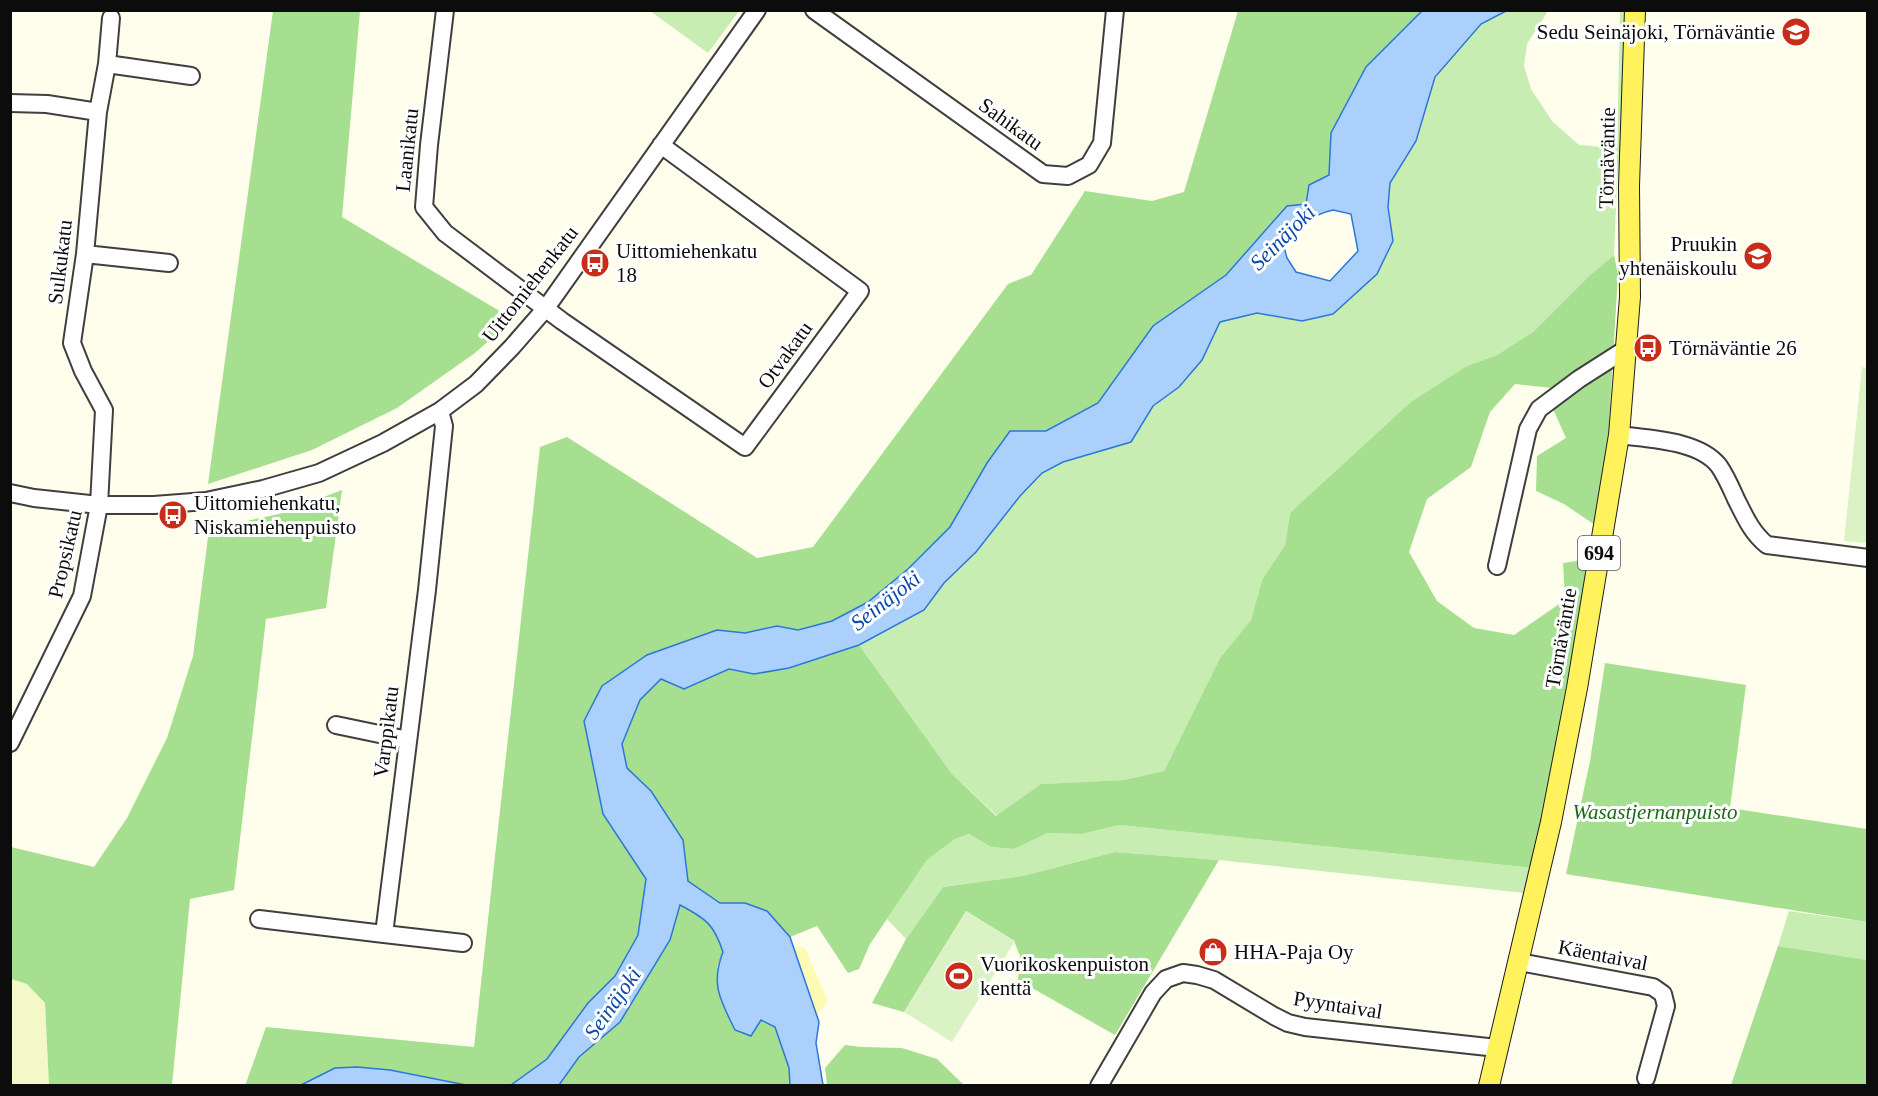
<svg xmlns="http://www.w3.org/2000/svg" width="1878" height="1096" font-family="'Times New Roman',serif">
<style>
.farmland{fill:#f4f8c9}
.green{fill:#c7edb2}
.forest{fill:#a6df90}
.sand{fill:#fffbb4}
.pitch{fill:#dbf3c4}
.water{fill:#abd0fc;stroke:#2c77d9;stroke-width:1.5;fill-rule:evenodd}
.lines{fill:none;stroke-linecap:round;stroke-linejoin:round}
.minor-casing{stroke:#3f3f3f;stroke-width:20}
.major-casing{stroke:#1d1d1d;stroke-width:22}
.minor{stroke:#fff;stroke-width:16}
.major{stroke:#fff25c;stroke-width:20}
.labels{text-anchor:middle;stroke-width:6;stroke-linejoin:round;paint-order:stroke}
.shield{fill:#fff;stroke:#555;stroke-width:1.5}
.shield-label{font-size:20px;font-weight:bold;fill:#0c0c0c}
.poi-label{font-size:21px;fill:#0c0c0c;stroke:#fff;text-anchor:start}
.street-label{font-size:21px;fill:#0c0c0c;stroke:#fff}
.park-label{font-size:21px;font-style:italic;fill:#1b6917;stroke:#fff}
.water-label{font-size:22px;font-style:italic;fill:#0b4aa8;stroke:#fff}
</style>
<rect width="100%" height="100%" fill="#fffeec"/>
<!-- farmland -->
<path class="farmland" d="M10 979 27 984 45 1003 49 1085H11Z"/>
<!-- green -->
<path class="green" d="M650 11H739L708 53Z
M1506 11H1548L1527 44 1524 66 1531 89 1552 121 1579 145 1617 148 1620 11H1625L1620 153 1617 183 1614 255 1589 276 1533 332 1497 355 1467 366 1290 513 1285 545 1262 580 1251 620 1220 658 1164 771 1124 780 1041 784 997 816 952 774 859 645 924 610 944 583 976 552 1020 496 1042 473 1063 462 1131 442 1153 406 1179 387 1202 360 1220 322 1257 313 1302 321 1393 241 1388 207 1390 183 1416 141 1435 77 1481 24Z
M1120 825 1533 868 1524 893 1219 860 1115 852 1023 876 943 887 906 939 887 919 927 860 955 839 969 834 991 847 1014 849 1048 833 1082 834Z
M1789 911 1867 922V960L1778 946Z"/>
<!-- forest -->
<path class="forest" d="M273 11H360L342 217 513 319 475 353 397 408 312 450 208 484Z
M1238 11H1423L1366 67 1331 133 1329 175 1309 185 1306 204 1287 206 1226 275 1153 326 1098 403 1046 431H1010L987 463 950 527 908 569 868 602 832 621 798 631 777 626 745 633 717 630 647 655 602 686 603 814 646 879 638 935 615 976 588 1003 547 1059 511 1085H466L390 1070 357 1067 335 1069 301 1085 245 1086 266 1027 474 1047 540 447 567 437 757 558 813 547 1008 284 1031 275 1085 191 1152 201 1184 192Z
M1614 255 1618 274 1608 442 1595 525 1564 504 1536 491 1537 456 1566 438 1554 411 1552 388 1515 384 1490 412 1471 467 1427 499 1409 552 1437 601 1474 628 1514 635 1565 600 1563 563 1590 559 1571 673 1533 868 1120 825 1082 834 1048 833 1014 849 991 847 969 834 955 839 927 860 870 944 859 969 848 973 817 926 790 937 767 911 745 903H720L688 881 683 840 651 791 627 768 622 744 640 700 661 679 684 689 729 669 754 674 859 645 952 774 996 816 1041 784 1124 780 1164 771 1220 658 1251 620 1262 580 1285 545 1290 513 1411 402 1467 366 1497 355 1533 332 1589 276Z
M342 490 326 608 266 619 234 890 190 899 172 1085H49L45 1003 27 984 11 979V847L94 867 127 818 167 738 193 656 209 529 279 514Z
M1605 663 1746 685 1730 808 1867 829V922L1566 874 1590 761Z
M1115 852 1219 860 1115 1035 1018 980 1020 956 1014 941 966 911 904 1012 872 1003 906 939 943 887 1023 876Z
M680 905C705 918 714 924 723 952L717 967 761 1020 775 1027 789 1068 790 1085 559 1086 579 1057 620 1021 670 940Z
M1778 946 1867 960V1085H1731Z
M845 1045 862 1047 902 1048 937 1059 964 1085H827L825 1068Z"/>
<!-- sand -->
<path class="sand" d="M793 946 805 948 828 1001 817 1015Z"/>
<!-- pitch -->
<path class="pitch" d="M1862 367 1868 368 1867 543 1844 541Z
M966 911 1015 941 952 1042 904 1012Z"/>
<!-- water -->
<path class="water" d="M1423 10 1506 11 1481 24 1435 77 1416 141 1390 183 1388 207 1393 241 1377 274 1333 314 1302 321 1257 313 1220 322 1202 360 1179 387 1153 406 1131 442 1063 462 1042 473 1020 496 976 552 944 583 924 610 859 645 789 668 754 674 729 669 684 689 661 679 640 700 622 744 627 768 651 791 683 840 688 881 720 903H745L767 911 790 937 819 1022 816 1043 823 1085H790L789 1068 775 1027 761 1020 751 1036 735 1030C721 1001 710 985 723 952 714 924 705 918 680 905L670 940 620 1022 579 1057 559 1085H511L547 1059 588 1003 615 976 638 935 646 879 603 814 584 721 602 686 647 655 717 630 745 633 777 626 798 630 832 621 868 602 908 569 950 527 987 463 1010 431H1046L1098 403 1153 326 1226 275 1287 206 1306 204 1309 185 1329 175 1331 133 1366 67ZM1333 210 1351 214 1358 251 1330 281 1296 272 1287 258 1284 247C1300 228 1307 216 1333 210Z
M357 1067 390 1070 466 1085H301L335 1068Z"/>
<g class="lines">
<!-- minor casing -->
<g class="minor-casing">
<path id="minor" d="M445 10 429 145 424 207 445 233 562 321 745 447 860 291 661 145
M814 10 1043 174 1068 176 1089 165 1102 143 1115 10
M107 64 191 76
M10 103 47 104 98 112
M85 254 169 263
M1619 435C1648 439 1699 440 1719 466 1726 476 1731 488 1736 499 1745 517 1752 533 1767 545L1868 558
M10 493 34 498 99 505H154L206 501 263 489 319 473 383 443 440 411 476 384 512 347 546 308 757 10
M1497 566 1528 429 1539 409 1579 379 1626 349
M336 725 408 740
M10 743 82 596 99 505 104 410 83 371 72 343 85 254 98 112 107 64 111 18
M259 919 384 934 427 590 444 426 440 411
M384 934 463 943
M1519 962 1653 987 1663 994 1666 1006 1646 1078
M1099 1086 1153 993 1166 979 1183 973 1197 975 1214 980 1274 1016 1288 1023 1305 1027 1497 1048"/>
</g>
<!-- major casing -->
<g class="major-casing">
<path id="major" d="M1489 1086 1551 822 1577 688 1619 435 1630 297 1629 186 1635 10"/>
</g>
<!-- minor -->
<use href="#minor" class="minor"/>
<!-- major -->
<use href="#major" class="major"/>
</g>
<!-- icons -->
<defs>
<g id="school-disc" transform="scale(1.5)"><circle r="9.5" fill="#c82d19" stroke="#fff"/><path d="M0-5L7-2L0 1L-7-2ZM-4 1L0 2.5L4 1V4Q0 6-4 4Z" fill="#fff"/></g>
<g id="bus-disc" transform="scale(1.5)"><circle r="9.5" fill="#c82d19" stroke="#fff"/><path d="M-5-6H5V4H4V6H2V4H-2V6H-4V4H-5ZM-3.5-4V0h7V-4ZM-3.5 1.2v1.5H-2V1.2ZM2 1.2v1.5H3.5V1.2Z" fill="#fff"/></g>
<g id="shop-disc" transform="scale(1.5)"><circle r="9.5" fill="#c82d19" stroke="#fff"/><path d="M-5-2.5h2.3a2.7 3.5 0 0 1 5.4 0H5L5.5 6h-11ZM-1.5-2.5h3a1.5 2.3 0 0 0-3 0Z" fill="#fff"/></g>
<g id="stadium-disc" transform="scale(1.5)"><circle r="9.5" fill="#c82d19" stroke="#fff"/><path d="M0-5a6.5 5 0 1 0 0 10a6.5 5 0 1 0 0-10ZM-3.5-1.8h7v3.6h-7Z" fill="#fff"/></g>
</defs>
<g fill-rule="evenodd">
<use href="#school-disc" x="1796" y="32"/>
<use href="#school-disc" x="1758" y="256"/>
<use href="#bus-disc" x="595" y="263"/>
<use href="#bus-disc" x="1648" y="348"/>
<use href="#bus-disc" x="173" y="515"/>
<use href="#shop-disc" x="1213" y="952"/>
<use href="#stadium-disc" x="959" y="976"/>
</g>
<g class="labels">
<!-- shield labels -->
<rect class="shield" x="1578" y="536" width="42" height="34" rx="4.5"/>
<g class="shield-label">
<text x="1599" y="560">694</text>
</g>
<!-- poi labels -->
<g class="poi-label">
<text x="1775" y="39" text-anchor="end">Sedu Seinäjoki, Törnäväntie</text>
<text x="1737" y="251" text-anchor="end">Pruukin<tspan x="1737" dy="24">yhtenäiskoulu</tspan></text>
<text x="616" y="258">Uittomiehenkatu<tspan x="616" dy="24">18</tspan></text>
<text x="1669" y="355">Törnäväntie 26</text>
<text x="194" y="510">Uittomiehenkatu,<tspan x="194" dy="24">Niskamiehenpuisto</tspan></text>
<text x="1234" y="959">HHA-Paja Oy</text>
<text x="980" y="971">Vuorikoskenpuiston<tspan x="980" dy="24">kenttä</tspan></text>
</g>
<!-- street labels -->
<g class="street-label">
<text transform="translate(1011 124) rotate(36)" y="7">Sahikatu</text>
<text transform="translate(407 150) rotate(-84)" y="7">Laanikatu</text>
<text transform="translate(1607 158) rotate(-89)" y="7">Törnäväntie</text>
<text transform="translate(60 262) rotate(-83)" y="7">Sulkukatu</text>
<text transform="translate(530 284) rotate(-52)" y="7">Uittomiehenkatu</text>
<text transform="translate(785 355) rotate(-54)" y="7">Otvakatu</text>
<text transform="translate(65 554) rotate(-77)" y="7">Propsikatu</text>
<text transform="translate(1561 638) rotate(-80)" y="7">Törnäväntie</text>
<text transform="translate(386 732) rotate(-83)" y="7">Varppikatu</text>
<text transform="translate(1603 955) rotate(11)" y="7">Käentaival</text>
<text transform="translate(1338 1005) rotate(9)" y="7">Pyyntaival</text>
</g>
<!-- park labels -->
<g class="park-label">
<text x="1655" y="819">Wasastjernanpuisto</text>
</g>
<!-- water labels -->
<g class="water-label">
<text transform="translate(1282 237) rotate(-45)" y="8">Seinäjoki</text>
<text transform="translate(885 600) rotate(-38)" y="8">Seinäjoki</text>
<text transform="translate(612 1003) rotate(-55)" y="8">Seinäjoki</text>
</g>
</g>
<!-- border -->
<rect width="1878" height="1096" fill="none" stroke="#0c0c0c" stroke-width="24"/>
</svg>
